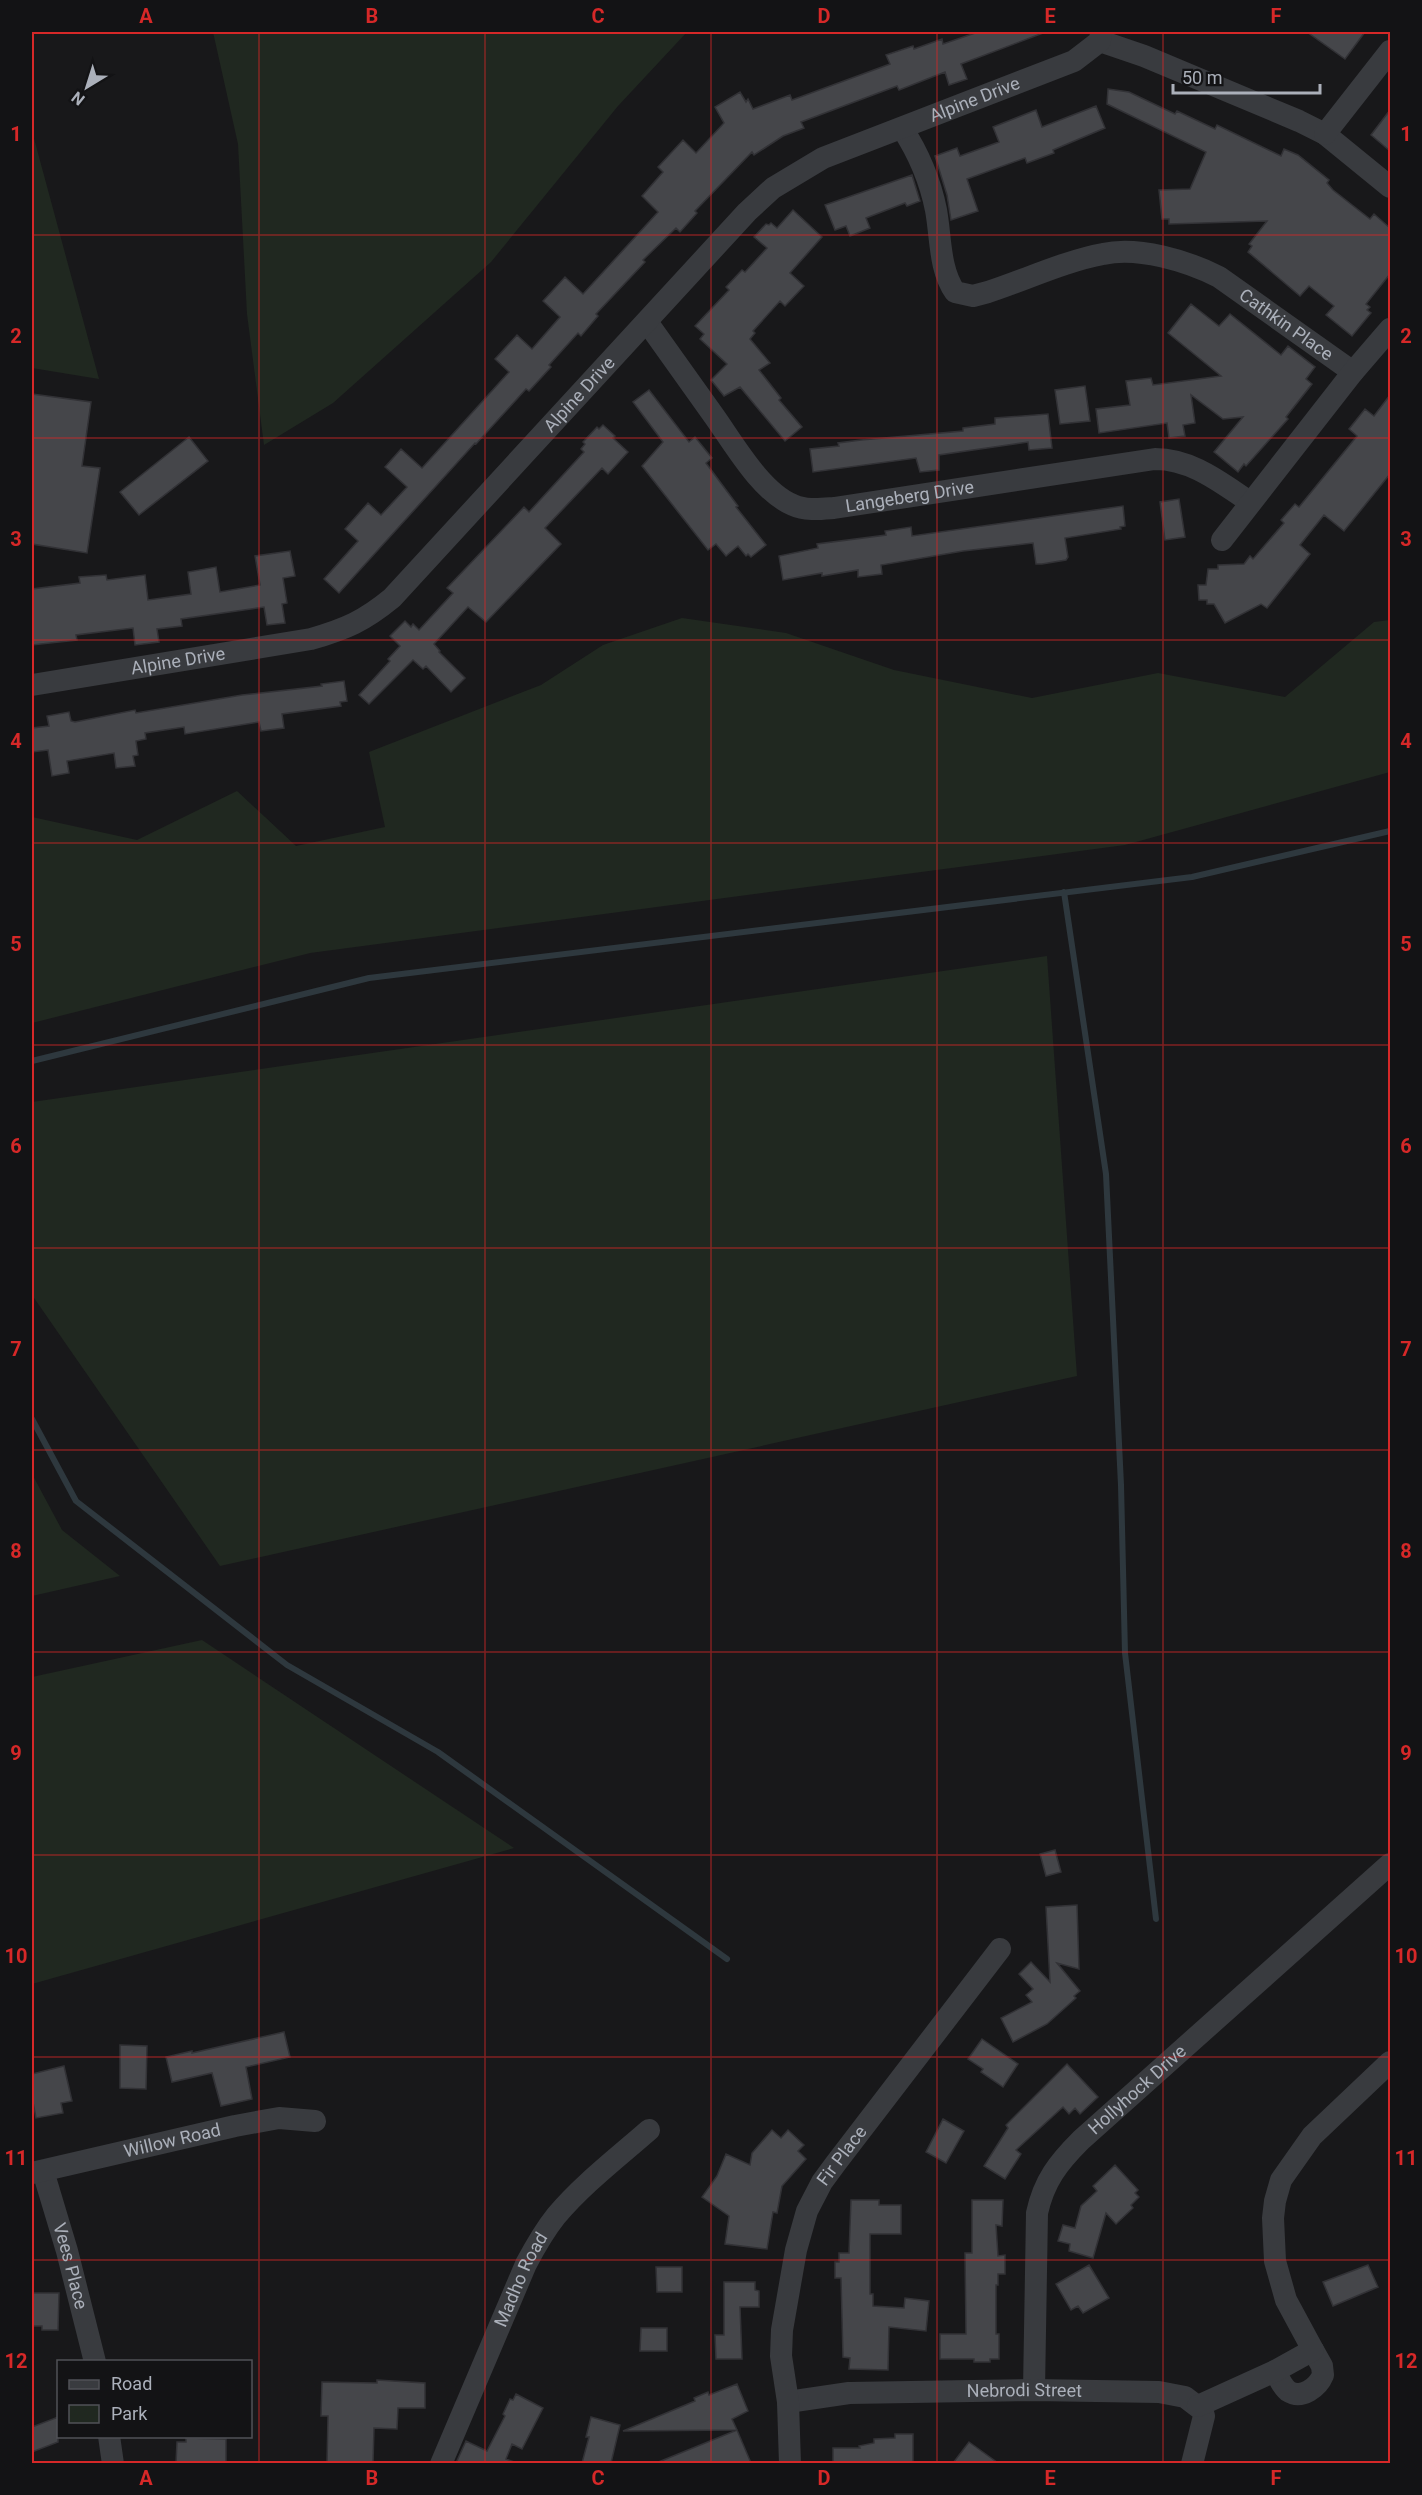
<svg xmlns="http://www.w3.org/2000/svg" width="1422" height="2495" font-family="Roboto,sans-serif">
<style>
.green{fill:#202820}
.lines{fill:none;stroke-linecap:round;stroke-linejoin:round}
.stream{stroke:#2e383e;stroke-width:6}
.building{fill:#45464a;stroke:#323236;stroke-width:1.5}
.minor{stroke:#393b3f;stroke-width:22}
.grid{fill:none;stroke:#d62828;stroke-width:1.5;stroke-opacity:0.55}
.labels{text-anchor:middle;stroke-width:5;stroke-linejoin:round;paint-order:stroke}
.street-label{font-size:18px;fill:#abb0ba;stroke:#131315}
.neatline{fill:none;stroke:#d62828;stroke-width:2}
.grid-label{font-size:20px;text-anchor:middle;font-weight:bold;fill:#d62828}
</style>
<rect width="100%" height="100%" fill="#18181a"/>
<!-- green -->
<path class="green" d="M213 32H687L618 106 491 262 333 403 264 445 247 314 238 144Z
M32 131 99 379 32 368Z
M682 618 786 633 894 670 1032 698 1158 673 1285 697 1374 622 1390 620V772L1125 845 310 953 32 1023V817L137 840 237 791 296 846 385 827 369 752 541 685 603 645Z
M1047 956 1077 1376 220 1566 32 1295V1102Z
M32 1474 62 1530 120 1576 32 1596Z
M202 1640 514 1848 32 1984V1677Z"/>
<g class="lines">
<!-- stream -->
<path class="stream" d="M1064 892 1106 1174 1121 1485 1125 1653 1156 1919
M32 1061 369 978 1192 877 1390 831
M32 1419 76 1501 287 1665 438 1752 727 1959"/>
</g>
<!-- building -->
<path class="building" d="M978 32 1043 33 961 64 967 79 949 85 945 72 899 90 897 86 801 122 804 128 783 136 754 155 752 152 695 211 697 213 680 232 676 228 643 260 645 262 596 314 598 316 581 336 578 333 549 365 551 367 529 391 526 389 476 444 475 443 339 593 324 579 358 541 345 529 368 503 381 515 407 487 385 467 401 449 422 468 509 372 495 359 517 335 532 349 560 317 543 301 565 277 583 294 658 212 642 196 663 172 658 167 683 140 696 153 724 123 715 107 740 92 746 102 748 99 753 109 790 95 792 100 890 64 886 55 913 46 914 49 942 39 943 44Z
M1307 32H1365L1345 59Z
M1108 89 1129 92 1175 114 1177 111 1215 129 1217 125 1281 156 1284 149 1298 155 1329 180 1327 183 1333 190 1370 219 1374 214 1390 228V274L1366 304 1370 307 1367 310 1371 313 1352 336 1326 315 1334 306 1309 286 1300 296 1248 252 1252 246 1249 244 1267 221 1169 224V219H1162L1159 190 1190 189 1206 152 1107 104Z
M1096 106 1105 128 1053 150 1054 153 1027 163 1025 158 967 179 978 211 951 220 947 195 935 156 957 148 960 156 999 142 993 127 1036 110 1042 127Z
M1390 110V151L1371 135Z
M912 175 920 201 907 206 905 203 866 218 870 228 850 236 846 226 835 230 825 205Z
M793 210 822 237 790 273 804 286 785 306 780 301 753 331 755 333 750 339 770 363 759 370 781 398 779 400 802 427 785 441 740 387 724 396 711 380 727 364 700 339 704 334 695 326 729 290 726 287 742 270 745 272 767 248 754 237 766 224 769 225 771 223 777 228Z
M1191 304 1219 326 1230 314 1281 355 1288 346 1315 367 1306 379 1312 384 1286 417 1288 419 1246 466 1244 464 1238 472 1214 452 1243 417 1223 419 1191 395 1195 423 1183 425 1185 436 1169 438 1167 423 1099 433 1096 409 1130 405 1126 381 1151 378 1153 385 1221 376 1168 333Z
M1085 386 1090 421 1060 424 1055 390Z
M649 390 689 442 695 437 712 458 706 463 738 506 736 507 766 545 751 557 748 554 746 556 738 546 726 556 716 544 708 550 642 466 663 442 633 402Z
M32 394 91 402 82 466 100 468 87 553 32 544Z
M1390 395V474L1344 531 1324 515 1300 545 1310 554 1267 608 1261 604 1225 623 1214 604H1207V600H1199L1198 585H1206L1208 569H1218V565L1244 564 1250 556 1253 559 1284 523 1281 520 1295 504 1299 507 1357 436 1349 429 1365 409 1374 416Z
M1048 414 1052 448 1029 450 1028 442 939 455V470L920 472 916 458 813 472 810 449 839 446 838 443 861 440 963 431V428L995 424V418Z
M603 425 615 436 613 438 628 452 608 474 602 468 545 528 561 544 486 622 468 607 434 644 440 651 439 652 465 678 451 692 426 666 423 669 413 660 369 704 359 695 390 661 388 659 400 646 390 636 405 621 411 627 413 624 419 630 453 593 447 588 524 507 529 512 584 452 581 449 585 444 583 442 597 427 599 429Z
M189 437 208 461 139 515 120 492Z
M1179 499 1185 537 1165 540 1160 502Z
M1123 506 1125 526 1120 527 1121 529 1065 538 1068 557 1066 560 1042 564H1036L1033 543 963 551 881 565 882 574 858 577V570L822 576V573L783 580 779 556 818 548 817 544 886 535 885 531 911 527 912 536Z
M290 551 295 576 283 578 287 603 282 604 285 623 267 625 264 607 181 619 182 626 157 629 159 642 135 645 133 628 76 635 77 640 32 645V589L80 583 79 577 106 575 107 580 145 575 148 600 191 594 188 572 216 567 220 592 260 585 255 556Z
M344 681 347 701 340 702 341 706 282 714 284 728 261 731 259 722 185 734 184 727 145 733 146 739 136 741 138 755 133 756 135 766 116 768 114 753 67 761 69 773 52 776 48 750 32 752V728L49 726 47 716 69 712 71 721 75 722 135 710 136 713 242 695 322 686 321 684Z
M1055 1850 1061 1872 1046 1876 1040 1854Z
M1077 1905 1079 1969 1057 1963 1080 1991 1074 1996 1076 1998 1047 2024 1013 2042 1001 2018 1032 2002 1026 1995 1033 1989 1019 1974 1031 1962 1050 1982 1046 1907Z
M284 2032 290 2057 246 2067 252 2099 221 2106 212 2073 172 2082 166 2057 192 2051V2053Z
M982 2039 1018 2064 1003 2087 981 2072 983 2069 968 2059Z
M120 2045 147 2046 146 2089 120 2088Z
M1067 2064 1098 2097 1080 2114 1075 2108 1069 2114 1063 2107 1016 2150 1021 2154 1005 2179 984 2166 1008 2128 1006 2125Z
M64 2066 72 2101 61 2103 63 2113 36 2118 32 2097V2074Z
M943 2119 964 2131 946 2163 926 2152Z
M772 2130 781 2138 788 2130 804 2145 798 2151 806 2159 782 2186 777 2213 773 2212 767 2249 725 2244 729 2216 702 2197 717 2176 726 2154 750 2165 752 2153Z
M1115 2165 1138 2190 1135 2193 1139 2197 1131 2205 1133 2208 1116 2224 1106 2213 1093 2258 1069 2251 1070 2244 1058 2241 1063 2225 1075 2228 1081 2206 1097 2191 1093 2186Z
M851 2200H879V2205H901V2234H870V2294H873V2306L904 2308 905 2298 929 2301 926 2331 889 2327 888 2370 849 2369 850 2358 843 2357 841 2278H835V2262H839V2253H849Z
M972 2200H1003L1002 2226 996 2225 998 2256 1005 2255V2274H998V2285H996V2334H999V2359H990V2362H974V2359H940V2334H966L965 2253H972Z
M1089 2265 1109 2298 1083 2313 1078 2306 1071 2310 1056 2284Z
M1368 2265 1378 2287 1333 2306 1323 2282Z
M656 2267H682V2292H657Z
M724 2282H755V2290L759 2291V2307H740L742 2359H716L715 2335H724Z
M32 2293H59L58 2330H42V2326H32Z
M641 2328H667V2351H640Z
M377 2380 425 2383V2408H398L397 2429 374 2428 373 2463H327L328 2416H321L322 2382 377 2383Z
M737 2384 748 2411 732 2419 737 2430 623 2431 695 2401 694 2398 708 2392 709 2395Z
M516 2394 543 2408 522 2449 512 2444 506 2459 517 2463H456L466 2441 487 2451 505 2416 503 2414 510 2399 513 2400Z
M58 2417V2442L32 2452V2427Z
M591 2417 620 2425 611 2463H582L589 2437H586Z
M737 2430 751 2463H656Z
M895 2434H913V2463H833V2448H860L859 2446 874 2443V2439L895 2438Z
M186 2438 226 2439V2463H176L177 2442H186Z
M969 2442 998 2463H953Z"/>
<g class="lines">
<!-- minor -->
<g class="minor">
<path d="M1100 41 1144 56 1299 121 1325 134 1390 187"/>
<path id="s1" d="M902 128C919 154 930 180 936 210 941 237 939 269 955 292L973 296 988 292C1025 280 1065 261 1103 254 1138 246 1188 261 1219 277L1353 372"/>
<path d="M1325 134 1390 51"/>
<path id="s2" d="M647 322C670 354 692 385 714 416 734 444 761 492 793 505 806 511 821 509 834 508L1155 459C1192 459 1221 483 1250 502"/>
<path d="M1222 540 1353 372 1390 329"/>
<path id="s3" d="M32 685 311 639C346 629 364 621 392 598L747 212 773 188 823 158 1074 61 1100 41 1101 32"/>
<path id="s4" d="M43 2171 67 2251 95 2362"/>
<path id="s5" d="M32 2173 235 2126 279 2118 315 2121"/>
<path d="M1275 2371C1278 2377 1282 2386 1288 2391 1302 2400 1318 2387 1323 2375L1322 2366 1313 2350"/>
<path id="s6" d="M1034 2390 1037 2213C1044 2181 1058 2163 1081 2140L1390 1864"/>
<path id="s7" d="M788 2402 849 2393 1034 2390 1159 2392 1185 2397 1202 2410 1204 2416 1192 2464"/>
<path d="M1198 2406 1275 2371 1313 2350 1286 2300 1275 2261 1273 2218 1275 2201 1281 2180 1312 2136 1390 2062"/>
<path d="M109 2436 113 2464"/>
<path id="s8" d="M441 2464 526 2264C535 2247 544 2231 556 2216 583 2184 617 2158 649 2130"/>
<path id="s9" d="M790 2464 788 2402 781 2356 782 2330 796 2250 807 2211 822 2182 836 2163 1000 1949"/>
</g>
</g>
<!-- grid -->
<path class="grid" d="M259 32V2464M485 32V2464M711 32V2464M937 32V2464M1163 32V2464M32 235H1390M32 438H1390M32 640H1390M32 843H1390M32 1045H1390M32 1248H1390M32 1450H1390M32 1652H1390M32 1855H1390M32 2057H1390M32 2260H1390"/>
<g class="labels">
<!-- street labels -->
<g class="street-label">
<text dy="6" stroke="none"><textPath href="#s3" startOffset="1155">Alpine Drive</textPath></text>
<text dy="6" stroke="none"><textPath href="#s1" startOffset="532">Cathkin Place</textPath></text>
<text dy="6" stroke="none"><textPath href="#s3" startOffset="651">Alpine Drive</textPath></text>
<text dy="6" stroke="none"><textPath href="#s2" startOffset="354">Langeberg Drive</textPath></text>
<text dy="6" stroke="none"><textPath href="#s3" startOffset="148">Alpine Drive</textPath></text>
<text dy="6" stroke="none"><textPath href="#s6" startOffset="339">Hollyhock Drive</textPath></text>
<text dy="6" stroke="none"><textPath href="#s5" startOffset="144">Willow Road</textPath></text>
<text dy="6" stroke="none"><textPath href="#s9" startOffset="322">Fir Place</textPath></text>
<text dy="6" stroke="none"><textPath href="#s4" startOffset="99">Vees Place</textPath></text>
<text dy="6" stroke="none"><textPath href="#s8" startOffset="201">Madho Road</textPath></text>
<text dy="6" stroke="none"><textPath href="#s7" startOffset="237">Nebrodi Street</textPath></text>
</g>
</g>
<!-- border -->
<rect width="1422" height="2495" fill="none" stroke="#131315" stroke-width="66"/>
<!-- legend -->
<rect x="57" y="2360" width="195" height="78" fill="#131315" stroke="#505257" stroke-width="1.5"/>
<rect x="69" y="2380" width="30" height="9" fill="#393b3f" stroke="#505257" stroke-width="1.5"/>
<text x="111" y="2390" font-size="18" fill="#abb0ba">Road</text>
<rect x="69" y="2405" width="30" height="18" fill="#202820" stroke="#505257" stroke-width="1.5"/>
<text x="111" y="2420" font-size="18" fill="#abb0ba">Park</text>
<!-- north arrow -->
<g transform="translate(87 87) rotate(218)" stroke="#131315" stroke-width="4.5" paint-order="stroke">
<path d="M0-4.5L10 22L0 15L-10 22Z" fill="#abb0ba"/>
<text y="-9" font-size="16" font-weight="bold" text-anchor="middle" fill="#abb0ba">N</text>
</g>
<!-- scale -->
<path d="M1173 84v9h147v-9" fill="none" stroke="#abb0ba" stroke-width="3"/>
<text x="1182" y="84" font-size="18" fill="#abb0ba" stroke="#131315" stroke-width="4.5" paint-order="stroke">50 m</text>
<rect x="33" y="33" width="1356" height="2429" class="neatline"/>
<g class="grid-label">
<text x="146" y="23">A</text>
<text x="372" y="23">B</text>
<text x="598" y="23">C</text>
<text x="824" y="23">D</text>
<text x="1050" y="23">E</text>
<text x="1276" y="23">F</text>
<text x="16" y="141">1</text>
<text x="1406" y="141">1</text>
<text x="16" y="343">2</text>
<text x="1406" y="343">2</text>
<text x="16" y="546">3</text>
<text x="1406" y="546">3</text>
<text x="16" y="748">4</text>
<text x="1406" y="748">4</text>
<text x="16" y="951">5</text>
<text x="1406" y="951">5</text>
<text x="16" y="1153">6</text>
<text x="1406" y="1153">6</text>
<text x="16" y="1356">7</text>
<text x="1406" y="1356">7</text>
<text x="16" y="1558">8</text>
<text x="1406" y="1558">8</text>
<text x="16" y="1760">9</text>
<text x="1406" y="1760">9</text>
<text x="16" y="1963">10</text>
<text x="1406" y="1963">10</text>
<text x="16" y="2165">11</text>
<text x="1406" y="2165">11</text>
<text x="16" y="2368">12</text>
<text x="1406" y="2368">12</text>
<text x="146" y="2485">A</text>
<text x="372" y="2485">B</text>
<text x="598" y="2485">C</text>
<text x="824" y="2485">D</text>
<text x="1050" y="2485">E</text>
<text x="1276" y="2485">F</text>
</g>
</svg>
